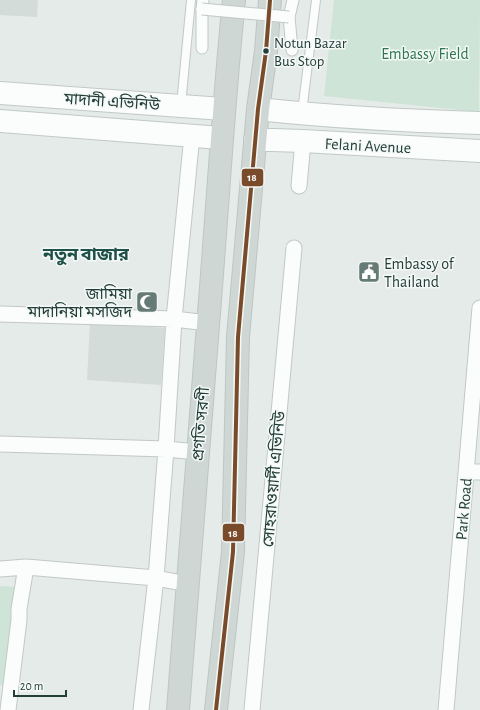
<svg xmlns="http://www.w3.org/2000/svg" width="480" height="710" font-family="'Alegreya Sans','Noto Sans Bengali',sans-serif">
<style>
.built{fill:#d3dcd8}
.green{fill:#cee4d6}
.lines{fill:none;stroke-linecap:round;stroke-linejoin:round}
.service-casing{stroke:#c2c8c6;stroke-width:10}
.pedestrian-casing{stroke:#c2c8c6;stroke-width:13}
.minor-casing{stroke:#c2c8c6;stroke-width:17}
.secondary-casing{stroke:#c1c9c6;stroke-width:24}
.primary-casing{stroke:#bdc6c4;stroke-width:24}
.service{stroke:#fbfcfc;stroke-width:8}
.pedestrian{stroke:#fbfcfc;stroke-width:11}
.minor{stroke:#fbfcfc;stroke-width:15}
.secondary{stroke:#fbfcfc;stroke-width:22}
.primary{stroke:#ced7d4;stroke-width:22}
.pedestrian-bridge-casing{stroke:#c2c8c6;stroke-width:13;stroke-linecap:butt}
.pedestrian-bridge{stroke:#fbfcfc;stroke-width:11}
.bus-1-casing{stroke:#f4f9f7;stroke-width:7}
.bus-1{stroke:#7a4b2a;stroke-width:4}
.bus-dot{fill:#233e39;stroke:#f4f9f7;stroke-width:1.5}
.labels{text-anchor:middle;stroke-width:3;stroke-linejoin:round;paint-order:stroke}
.bus-label{font-size:15px;fill:#233e39;stroke:#f4f9f7;text-anchor:start}
.park-label{font-size:16px;fill:#2d754e;stroke:#f4f9f7}
.street-label{font-size:16px;fill:#233e39;stroke:#f4f9f7}
.poi-label{font-size:16px;fill:#233e39;stroke:#f4f9f7;text-anchor:start}
.quarter-label{font-size:18px;font-weight:bold;fill:#1f5048;stroke:#f4f9f7}
.line-badge{stroke:#f4f9f7;stroke-width:1.5}
.badge-label{font-size:11px;text-anchor:middle;font-weight:bold;fill:#fff}
</style>
<rect width="100%" height="100%" fill="#e5ebe8"/>
<!-- built -->
<path class="built" d="M0 0H38L37 17 0 15Z
M90 322 165 328 161 385 87 380Z"/>
<!-- green -->
<path class="green" d="M334 0H480L479 112 324 96Z
M0 586 17 587 9 686 0 685Z"/>
<g class="lines">
<!-- service casing -->
<g class="service-casing">
<path id="service" d="M181 105 191 0
M302 112 316 0"/>
</g>
<!-- pedestrian casing -->
<g class="pedestrian-casing">
<path id="pedestrian" d="M202 48V9L203 0
M292 50 289 17 293 0"/>
</g>
<!-- minor casing -->
<g class="minor-casing">
<path id="minor" d="M299 186 303 141
M0 314 174 319 208 323
M0 444 166 449 198 452
M466 472H480
M0 569 26 567 156 578 187 584
M8 710 19 620V609L26 567
M141 710 156 578 166 449 174 319 192 135
M252 710 294 248
M446 710 480 308"/>
</g>
<!-- secondary casing -->
<g class="secondary-casing">
<path id="secondary" d="M0 93 223 109
M258 109C332 117 406 121 480 123
M0 121 221 138
M255 140H273L303 141 480 151"/>
</g>
<!-- primary casing -->
<g class="primary-casing">
<path id="primary" d="M178 710C187 581 199 453 208 325 217 216 223 108 234 0
M216 710 233 552 238 337 258 109 266 51 270 0"/>
</g>
<!-- service -->
<use href="#service" class="service"/>
<!-- pedestrian -->
<use href="#pedestrian" class="pedestrian"/>
<!-- minor -->
<use href="#minor" class="minor"/>
<!-- secondary -->
<use href="#secondary" class="secondary"/>
<!-- primary -->
<use href="#primary" class="primary"/>
<!-- pedestrian-bridge casing -->
<g class="pedestrian-bridge-casing">
<path id="pedestrian-bridge" d="M202 9 289 17"/>
</g>
<!-- pedestrian-bridge -->
<use href="#pedestrian-bridge" class="pedestrian-bridge"/>
<!-- bus-1 casing -->
<g class="bus-1-casing">
<path id="bus-1" d="M216 710 233 552 238 337 258 109 266 51 270 0"/>
</g>
<!-- bus-1 -->
<use href="#bus-1" class="bus-1"/>
</g>
<!-- icons -->
<defs>
<g id="civic-square" transform="scale(1.15)"><rect x="-9" y="-9" width="18" height="18" rx="4" fill="#677b76" stroke="#f4f9f7"/><path d="M-.6-6.5H3V-4.5H.6V-3L4-1V1h2V6H-6V1h2V-1L-.6-3ZM-1.2 2.5V6h2.4V2.5Z" fill="#fff"/></g>
<g id="mosque-square" transform="scale(1.15)"><rect x="-9" y="-9" width="18" height="18" rx="4" fill="#677b76" stroke="#f4f9f7"/><path d="M3.5-4.9A6 6 0 1 0 3.5 4.9A5 5 0 1 1 3.5-4.9Z" fill="#fff"/></g>
</defs>
<g fill-rule="evenodd">
<use href="#civic-square" x="369" y="272"/>
<use href="#mosque-square" x="147" y="302"/>
</g>
<!-- markers -->
<circle class="bus-dot" cx="266" cy="51" r="3.5"/>
<g class="labels">
<!-- bus labels -->
<g class="bus-label">
<text x="274" y="48">Notun Bazar<tspan x="274" dy="18">Bus Stop</tspan></text>
</g>
<!-- park labels -->
<g class="park-label">
<text x="425" y="59">Embassy Field</text>
</g>
<!-- street labels -->
<g class="street-label">
<text transform="translate(112 101) rotate(4)" y="6">মাদানী এভিনিউ</text>
<text transform="translate(368 145) rotate(3)" y="6">Felani Avenue</text>
<text transform="translate(200 424) rotate(-85)" y="6">প্রগতি সরণী</text>
<text transform="translate(273 479) rotate(-85)" y="6">সোহরাওয়ার্দী এভিনিউ</text>
<text transform="translate(463 509) rotate(-85)" y="6">Park Road</text>
</g>
<!-- poi labels -->
<g class="poi-label">
<text x="384" y="269">Embassy of<tspan x="384" dy="18">Thailand</tspan></text>
<text x="132" y="299" text-anchor="end">জামিয়া<tspan x="132" dy="18">মাদানিয়া মসজিদ</tspan></text>
</g>
<!-- quarter labels -->
<g class="quarter-label">
<text x="86" y="260">নতুন বাজার</text>
</g>
</g>
<g class="line-badge">
<rect x="241" y="168" width="23" height="19" rx="4" fill="#7a4b2a"/>
<rect x="222" y="523" width="23" height="19" rx="4" fill="#7a4b2a"/>
</g>
<g class="badge-label">
<text x="252" y="181">18</text>
<text x="233" y="537">18</text>
</g>
<!-- scale -->
<path d="M14 690v6h52v-6" fill="none" stroke="#233e39" stroke-width="2"/>
<text x="20" y="690" font-size="12" fill="#233e39" stroke="#f4f9f7" stroke-width="3" paint-order="stroke">20 m</text>
</svg>
